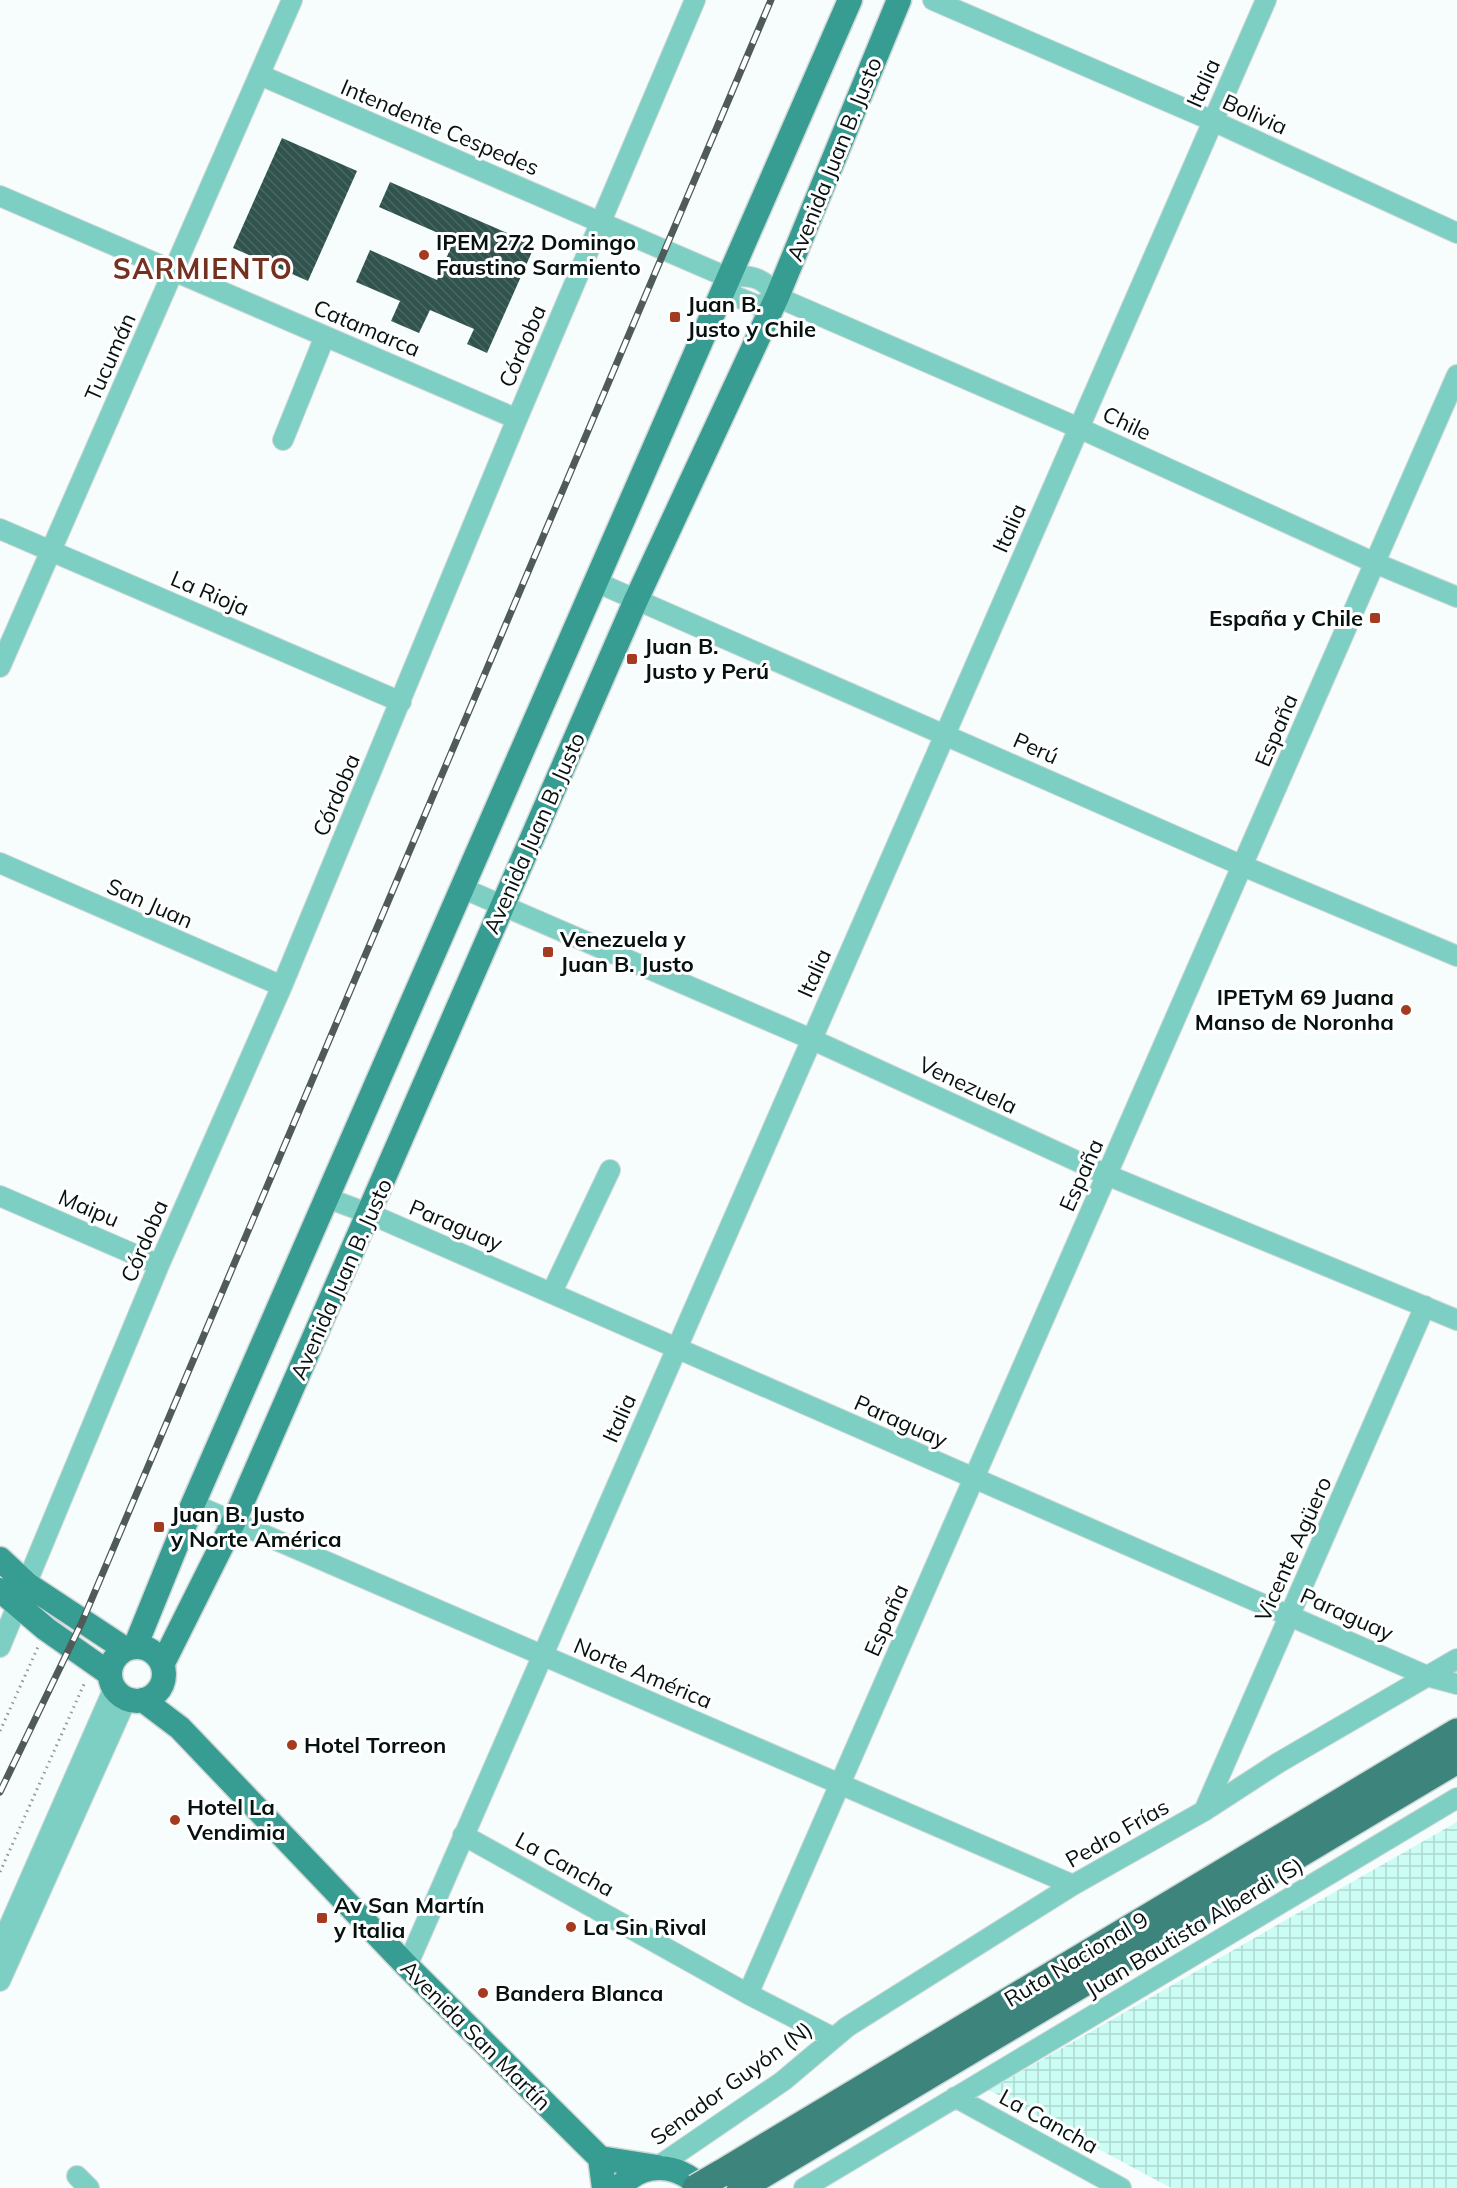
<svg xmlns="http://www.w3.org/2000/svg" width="1457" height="2188" font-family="Mulish,sans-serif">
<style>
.industrial{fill:url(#industrial-grid)}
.building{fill:url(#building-back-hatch)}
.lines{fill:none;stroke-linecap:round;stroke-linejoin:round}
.minor-casing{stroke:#cfd7d6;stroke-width:22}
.major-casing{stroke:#cfd7d6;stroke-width:27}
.highway-casing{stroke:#cfd7d6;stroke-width:30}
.path{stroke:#8f9897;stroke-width:3;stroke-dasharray:1.5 4.5;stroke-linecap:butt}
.minor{stroke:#7dcfc4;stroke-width:20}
.major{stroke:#379c91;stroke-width:24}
.highway{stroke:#3d857c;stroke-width:27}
.rail-casing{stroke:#505b59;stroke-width:7}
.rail{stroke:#fff;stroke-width:4.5;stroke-dasharray:14;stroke-linecap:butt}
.highway-bridge-casing{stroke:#cfd7d6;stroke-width:30;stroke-linecap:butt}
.highway-bridge{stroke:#3d857c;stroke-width:27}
.poi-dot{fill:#a43b21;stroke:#fff;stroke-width:2}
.labels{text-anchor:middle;stroke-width:6;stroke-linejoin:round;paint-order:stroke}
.street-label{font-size:22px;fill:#051210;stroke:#fff}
.poi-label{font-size:22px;font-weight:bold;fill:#051210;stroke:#fff;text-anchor:start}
.district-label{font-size:28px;font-weight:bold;letter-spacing:1.5px;fill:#743020;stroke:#fff}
</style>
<defs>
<pattern id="industrial-grid" width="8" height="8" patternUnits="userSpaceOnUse" patternTransform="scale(1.5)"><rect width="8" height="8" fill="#cbfdf5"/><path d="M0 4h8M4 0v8" fill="none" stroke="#add8d1"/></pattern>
<pattern id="building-back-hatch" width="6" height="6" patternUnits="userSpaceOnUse" patternTransform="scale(1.5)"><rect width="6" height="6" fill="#30534e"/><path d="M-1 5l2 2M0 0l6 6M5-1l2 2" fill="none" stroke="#4a6763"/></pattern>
</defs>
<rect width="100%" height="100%" fill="#f6fdfc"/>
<!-- industrial -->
<path class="industrial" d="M1457 1822V2188H1171L989 2090Z"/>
<!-- building -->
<path class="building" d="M282 138 357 171 308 281 233 248Z
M390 182 535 245 487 353 467 344 474 329 430 310 419 333 391 321 400 301 356 282 370 250 437 280 454 240 379 207Z"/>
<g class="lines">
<!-- minor casing -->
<g class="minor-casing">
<path id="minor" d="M933 0 1213 121 1457 233
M260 75 729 278C750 273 765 278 777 297L1079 428 1375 563 1457 597
M0 196 517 419
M729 278 732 295 759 306 777 297
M283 440 325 336
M0 529 401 702
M596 582 1243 866 1457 956
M0 667 292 0
M0 863 282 986
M462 888 811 1039 1107 1175 1457 1320
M0 1196 159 1265
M327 1198 370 1214 1427 1676 1457 1684
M552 1292 610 1170
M193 1504 1073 1885
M0 1647 159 1265 282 986 517 419 695 0
M1204 1811 1425 1306
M463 1835 748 1994 834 2038
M0 1947 114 1688
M407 1966 1266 0
M0 1981 127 1698
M748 1994 1457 375
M955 2097 1121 2188
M657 2167 783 2081 847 2027 1073 1885 1204 1811 1278 1763 1457 1659
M77 2176 89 2188
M804 2188 1457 1798"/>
</g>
<!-- major casing -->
<g class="major-casing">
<path id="major" d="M0 1559 28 1585 125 1649
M0 1590 46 1629 110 1674
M110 1674a27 27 0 1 1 54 0a27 27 0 1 1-54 0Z
M135 1647 193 1504 850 0
M163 1663 234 1521 636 600 777 297 899 0
M143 1700 180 1728 407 1966 600 2158 657 2167
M600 2158 604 2188
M619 2188C643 2160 677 2163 702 2188"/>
</g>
<!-- highway casing -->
<g class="highway-casing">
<path id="highway" d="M720 2174 1457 1732
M740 2188 1457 1760"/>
</g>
<!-- path -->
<path class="path" d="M0 1731 38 1647
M0 1872 85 1682"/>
<!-- minor -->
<use href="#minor" class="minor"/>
<!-- major -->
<use href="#major" class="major"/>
<!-- highway -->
<use href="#highway" class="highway"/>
<!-- rail casing -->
<g class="rail-casing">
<path id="rail" d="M0 1792 82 1622 771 0"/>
</g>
<!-- rail -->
<use href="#rail" class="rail"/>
<!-- highway-bridge casing -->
<g class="highway-bridge-casing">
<path id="highway-bridge" d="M696 2188 720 2174"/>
</g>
<!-- highway-bridge -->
<use href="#highway-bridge" class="highway-bridge"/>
</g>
<!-- markers -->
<g class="poi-dot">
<circle cx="424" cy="255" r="6"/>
<rect x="669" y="311" width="12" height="12" rx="3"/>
<rect x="1369" y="612" width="12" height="12" rx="3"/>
<rect x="626" y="653" width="12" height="12" rx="3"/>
<rect x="542" y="946" width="12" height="12" rx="3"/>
<circle cx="1406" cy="1010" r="6"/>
<rect x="153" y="1521" width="12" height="12" rx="3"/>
<circle cx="292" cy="1745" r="6"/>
<circle cx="175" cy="1820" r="6"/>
<rect x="316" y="1912" width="12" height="12" rx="3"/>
<circle cx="571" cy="1927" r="6"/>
<circle cx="483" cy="1993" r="6"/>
</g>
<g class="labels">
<!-- street labels -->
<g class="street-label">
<text transform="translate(1203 83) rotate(-66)" y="8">Italia</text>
<text transform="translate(1255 114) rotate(24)" y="8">Bolivia</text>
<text transform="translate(440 127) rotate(23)" y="8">Intendente Cespedes</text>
<text transform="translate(834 159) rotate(-68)" y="8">Avenida Juan B. Justo</text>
<text transform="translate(367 328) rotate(23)" y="8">Catamarca</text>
<text transform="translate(522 346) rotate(-67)" y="8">Córdoba</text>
<text transform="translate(110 357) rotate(-66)" y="8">Tucumán</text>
<text transform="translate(1127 423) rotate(25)" y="8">Chile</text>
<text transform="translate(1009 528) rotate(-66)" y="8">Italia</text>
<text transform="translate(210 593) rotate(23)" y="8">La Rioja</text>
<text transform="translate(1276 730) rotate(-67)" y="8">España</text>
<text transform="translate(1036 748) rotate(24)" y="8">Perú</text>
<text transform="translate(336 795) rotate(-67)" y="8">Córdoba</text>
<text transform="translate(534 833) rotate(-66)" y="8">Avenida Juan B. Justo</text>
<text transform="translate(150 903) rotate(24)" y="8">San Juan</text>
<text transform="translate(814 973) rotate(-66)" y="8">Italia</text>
<text transform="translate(968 1085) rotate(25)" y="8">Venezuela</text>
<text transform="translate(1081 1175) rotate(-66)" y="8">España</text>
<text transform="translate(89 1208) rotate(23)" y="8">Maipu</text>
<text transform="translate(456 1225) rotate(23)" y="8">Paraguay</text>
<text transform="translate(144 1241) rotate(-67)" y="8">Córdoba</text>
<text transform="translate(341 1279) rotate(-66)" y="8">Avenida Juan B. Justo</text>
<text transform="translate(619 1418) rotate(-66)" y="8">Italia</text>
<text transform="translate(901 1421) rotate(24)" y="8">Paraguay</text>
<text transform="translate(1293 1549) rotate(-66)" y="8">Vicente Agüero</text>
<text transform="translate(1347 1614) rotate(24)" y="8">Paraguay</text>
<text transform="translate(886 1620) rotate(-66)" y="8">España</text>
<text transform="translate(643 1673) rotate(23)" y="8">Norte América</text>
<text transform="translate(1117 1833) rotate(-30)" y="8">Pedro Frías</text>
<text transform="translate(565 1864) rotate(29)" y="8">La Cancha</text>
<text transform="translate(1194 1927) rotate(-31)" y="8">Juan Bautista Alberdi (S)</text>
<text transform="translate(1076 1959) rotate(-31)" y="8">Ruta Nacional 9</text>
<text transform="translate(476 2035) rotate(45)" y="8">Avenida San Martín</text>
<text transform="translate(731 2083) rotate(-36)" y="8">Senador Guyón (N)</text>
<text transform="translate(1049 2121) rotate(29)" y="8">La Cancha</text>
</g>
<!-- poi labels -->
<g class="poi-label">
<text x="436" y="250">IPEM 272 Domingo<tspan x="436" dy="25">Faustino Sarmiento</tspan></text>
<text x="687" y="312">Juan B.<tspan x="687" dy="25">Justo y Chile</tspan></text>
<text x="1363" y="626" text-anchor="end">España y Chile</text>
<text x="644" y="654">Juan B.<tspan x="644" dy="25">Justo y Perú</tspan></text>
<text x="560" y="947">Venezuela y<tspan x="560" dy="25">Juan B. Justo</tspan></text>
<text x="1394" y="1005" text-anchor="end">IPETyM 69 Juana<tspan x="1394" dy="25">Manso de Noronha</tspan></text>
<text x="171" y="1522">Juan B. Justo<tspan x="171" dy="25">y Norte América</tspan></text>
<text x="304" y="1753">Hotel Torreon</text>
<text x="187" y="1815">Hotel La<tspan x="187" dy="25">Vendimia</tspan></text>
<text x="334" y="1913">Av San Martín<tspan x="334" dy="25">y Italia</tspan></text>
<text x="583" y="1935">La Sin Rival</text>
<text x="495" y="2001">Bandera Blanca</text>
</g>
<!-- district labels -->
<g class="district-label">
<text x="203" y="279">SARMIENTO</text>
</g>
</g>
</svg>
